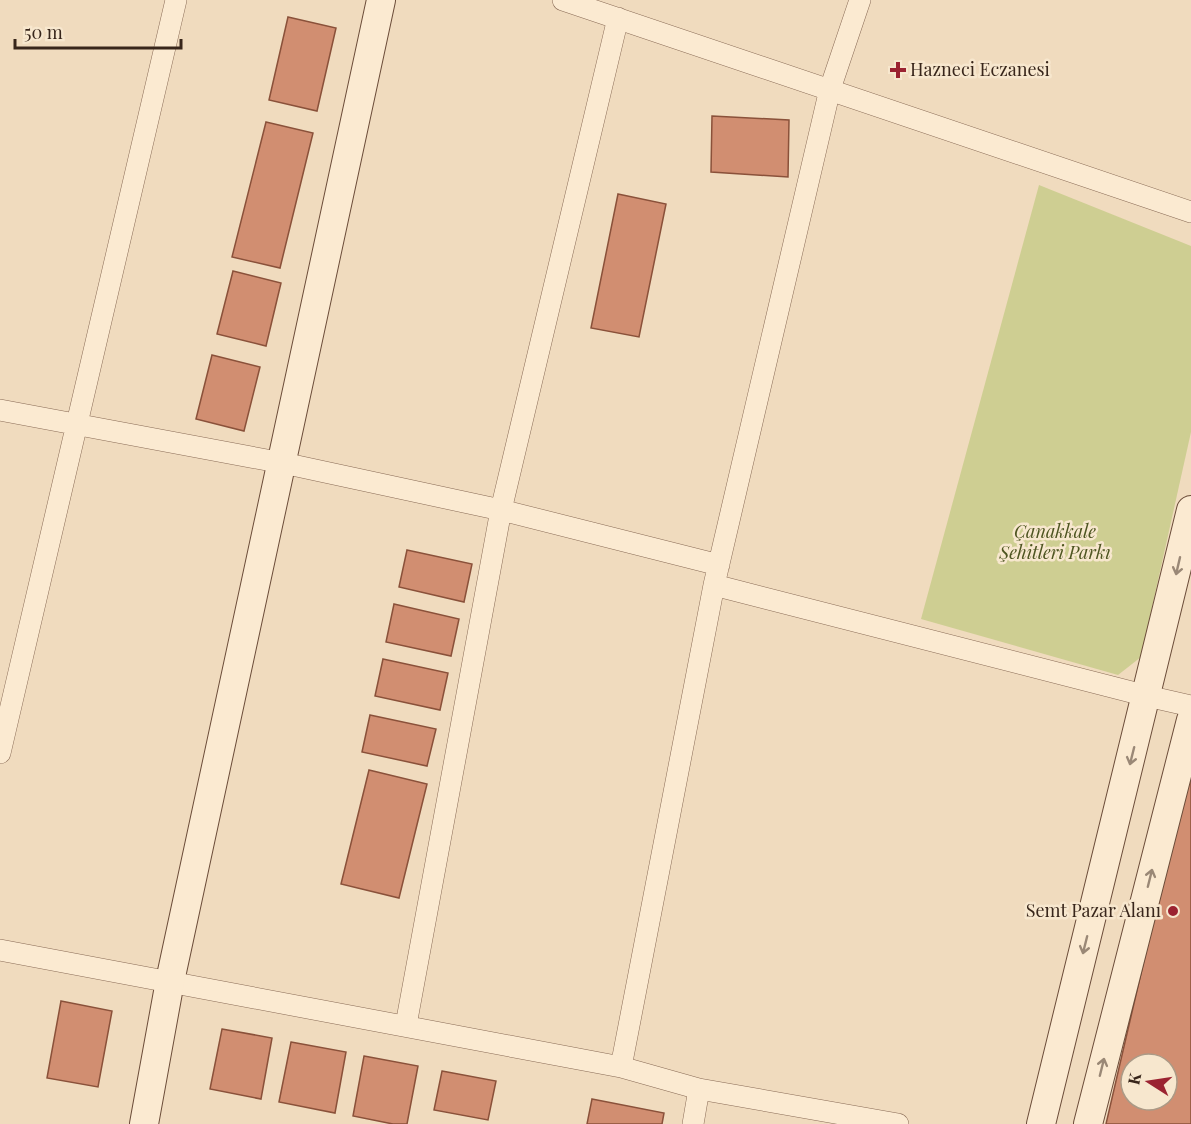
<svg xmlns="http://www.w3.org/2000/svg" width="1191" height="1124" font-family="'Playfair Display',serif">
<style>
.green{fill:#cece92}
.building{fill:#d18e71;stroke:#8a513a;stroke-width:1.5;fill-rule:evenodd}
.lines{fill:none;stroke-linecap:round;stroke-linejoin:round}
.street-casing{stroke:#896b56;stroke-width:22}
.secondary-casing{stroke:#6b4c39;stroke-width:30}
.street{stroke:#fbead1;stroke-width:21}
.secondary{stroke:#fbead1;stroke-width:28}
.oneway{stroke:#9a8876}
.poi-dot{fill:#9b2331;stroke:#f7e7ce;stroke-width:2}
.labels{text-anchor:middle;stroke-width:5;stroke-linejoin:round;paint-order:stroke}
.poi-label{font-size:18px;fill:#38261b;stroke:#f7e7ce;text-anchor:start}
.park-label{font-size:18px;font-style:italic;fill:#4e5521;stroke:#f7e7ce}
</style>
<rect width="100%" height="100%" fill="#f0dbbe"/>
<!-- green -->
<path class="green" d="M1039 185 1191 246V432L1141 657 1118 675 921 619Z"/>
<!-- building -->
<path class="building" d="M288 17 336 28 317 111 269 100Z
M712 116 789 120 788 177 711 172Z
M266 122 313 133 280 268 232 257Z
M618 194 666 204 639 337 591 328Z
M233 271 281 283 266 346 217 334Z
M212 355 260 367 244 431 196 419Z
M407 550 472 564 464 602 399 587Z
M394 604 459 619 451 656 386 642Z
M383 659 448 673 440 710 375 696Z
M370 715 436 729 427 766 362 752Z
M1191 758V1124H1106ZM1131 1064H1167V1100H1131Z
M369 770 427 784 399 898 341 884Z
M61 1001 112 1011 98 1087 47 1078Z
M222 1029 272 1038 261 1099 210 1089Z
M291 1042 346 1052 335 1113 279 1102Z
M364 1056 418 1066 407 1124H393L353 1116Z
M442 1071 496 1081 488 1120 434 1110Z
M592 1099 664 1113 662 1124H587Z"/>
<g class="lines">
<!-- street casing -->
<g class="street-casing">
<path id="street" d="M563 0 1191 212
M0 410 283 463 501 510 719 565
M714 585 1147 696 1191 706
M0 753 176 0
M0 950 621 1067 699 1089 898 1124
M406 1025 501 510 618 18
M621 1067 714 585 830 89 860 0
M693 1124 699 1089"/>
</g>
<!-- secondary casing -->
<g class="secondary-casing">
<path id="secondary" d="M144 1124 170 981 381 0
M1041 1124 1191 510
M1088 1124 1191 720"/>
</g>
<!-- street -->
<use href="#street" class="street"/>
<!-- secondary -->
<use href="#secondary" class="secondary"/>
</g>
<!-- one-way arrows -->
<defs><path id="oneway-shaft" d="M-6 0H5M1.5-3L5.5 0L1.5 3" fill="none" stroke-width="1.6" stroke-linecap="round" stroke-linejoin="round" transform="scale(1.5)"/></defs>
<g class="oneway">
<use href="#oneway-shaft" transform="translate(1178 566) rotate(103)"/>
<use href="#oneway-shaft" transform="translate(1132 756) rotate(104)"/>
<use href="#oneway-shaft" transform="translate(1150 878) rotate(-76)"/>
<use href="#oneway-shaft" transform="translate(1085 945) rotate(104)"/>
<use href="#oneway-shaft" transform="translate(1102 1067) rotate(-76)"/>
</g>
<!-- markers -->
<g class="poi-dot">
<path d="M895 61h6v6h6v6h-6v6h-6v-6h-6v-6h6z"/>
<circle cx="1173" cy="911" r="6"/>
</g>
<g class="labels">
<!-- poi labels -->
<g class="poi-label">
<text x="910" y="76">Hazneci Eczanesi</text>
<text x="1161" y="917" text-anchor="end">Semt Pazar Alanı</text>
</g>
<!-- park labels -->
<g class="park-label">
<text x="1055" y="538">Çanakkale<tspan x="1055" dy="21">Şehitleri Parkı</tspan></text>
</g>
</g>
<!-- north arrow -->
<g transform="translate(1149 1082) rotate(282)"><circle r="28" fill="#f7e7ce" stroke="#ab9a86" stroke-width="1.5"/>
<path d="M0-4.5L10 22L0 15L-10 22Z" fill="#9b2331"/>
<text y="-9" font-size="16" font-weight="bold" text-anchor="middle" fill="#38261b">K</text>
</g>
<!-- scale -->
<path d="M15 39v9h166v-9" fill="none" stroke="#38261b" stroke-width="3"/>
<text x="24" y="39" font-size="18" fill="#38261b" stroke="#f7e7ce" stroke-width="4.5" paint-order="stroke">50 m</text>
</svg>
